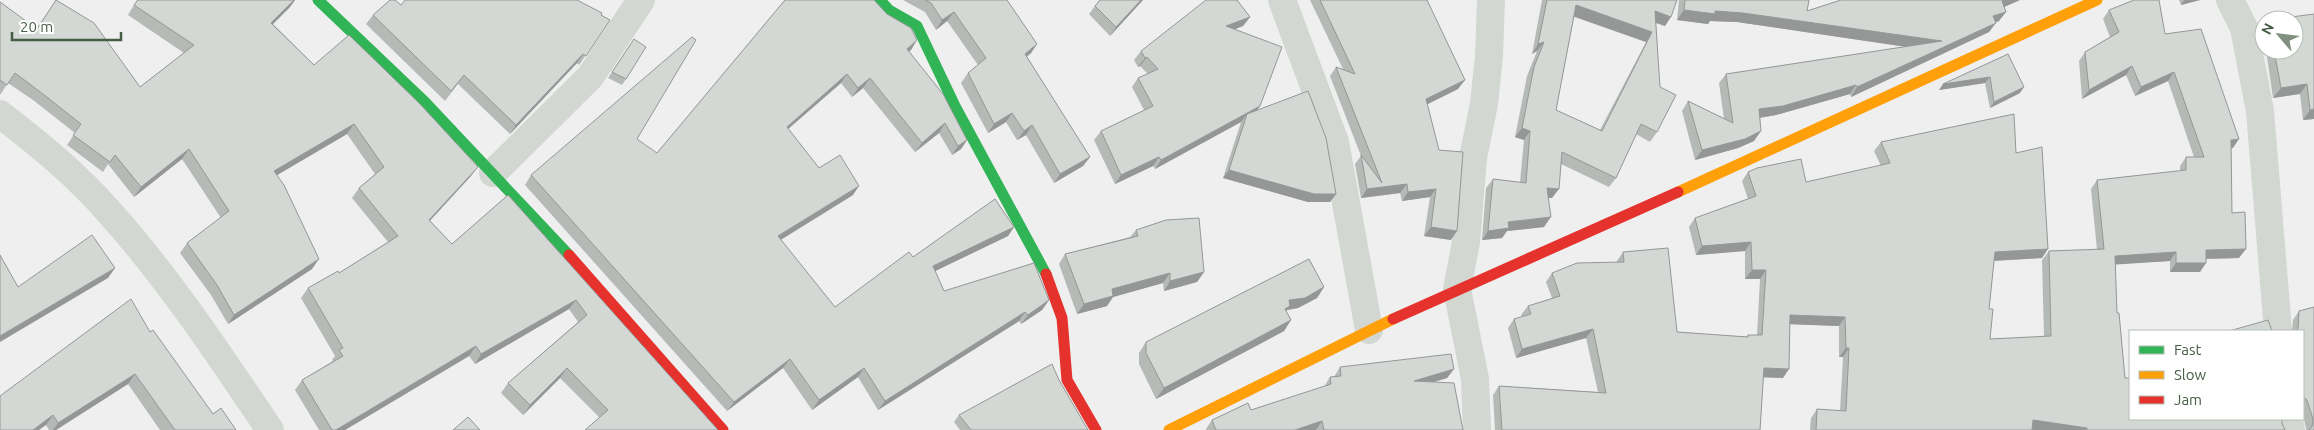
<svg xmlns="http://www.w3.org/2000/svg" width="2314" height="430" font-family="Ubuntu,sans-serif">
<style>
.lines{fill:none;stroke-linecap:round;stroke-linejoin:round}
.street{stroke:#d2d7d1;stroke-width:28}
.fast{stroke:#30b455;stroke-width:11}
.slow{stroke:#ff9f0a;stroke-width:11}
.jam{stroke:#e5322d;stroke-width:11}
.wall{fill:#b6bab7;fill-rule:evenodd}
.shaded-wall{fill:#949795}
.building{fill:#d4d8d5;stroke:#949795;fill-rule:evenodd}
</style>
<rect width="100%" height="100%" fill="#efeff0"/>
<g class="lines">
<!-- street -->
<path class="street" d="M1282 0 1335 142 1369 330
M2230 0 2244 28 2260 111 2278 331
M0 114C39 144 77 175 110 213 170 280 220 356 270 430
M493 173 590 77 641 0
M2289 419 2291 430
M1477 430 1475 379 1457 289 1466 242 1473 158 1484 104 1489 56 1491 0"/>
<!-- fast -->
<path class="fast" d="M318 0 425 102 569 255
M880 0 889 10 917 26 955 106 1046 274"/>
<!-- slow -->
<path class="slow" d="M1678 192 2097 0
M1169 430 1393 319"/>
<!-- jam -->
<path class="jam" d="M569 255 723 430
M1046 274 1062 318 1067 380 1096 430
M1393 319 1678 192"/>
</g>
<!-- wall -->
<path class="wall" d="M56 0 140 87 184 53 128 15 137 0H295L290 7 273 24 314 65 471 176 430 221 452 244 508 195 718 430 599 417 560 378 523 415 501 393 508 383 578 322 569 309 475 364 469 356 345 430H319L295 390 302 380 333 361 332 360 335 356 301 298 308 288 339 273 388 242 352 198 359 188 375 174 347 134 277 175 312 269 228 324 211 295 180 253 187 243 221 218 182 159 134 197 108 164 103 172 67 145 75 133 33 100 8 83 0 95V2L36 29Z
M785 0 911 50 909 51 967 140 961 149 952 155 939 133 915 152 863 88 852 97 841 83 788 129 819 168 853 195 781 240 835 307 913 257 1014 227 1008 236 935 271 944 291 1049 300 1042 310 1021 324 1019 321 878 410 858 377 812 410 783 368 727 411 525 185 531 175 657 153Z
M903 0H1007L1037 44 1031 53 1027 57 1090 157 1083 166 1054 183 1026 135 1017 140 1006 122 988 133 961 83 968 73 978 65 947 21 936 30 925 12Z
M1100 0H1143L1110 36 1089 14 1095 6Z
M1310 0H1427L1458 89 1427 104 1451 240 1424 236 1430 197 1402 201 1400 193 1361 198 1355 164 1361 156 1330 76 1336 67 1343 69Z
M1542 0H1677L1665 26 1656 23 1657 132 1650 142 1636 134 1616 178 1609 187 1561 164 1552 198H1548L1544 227 1507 231 1502 238 1482 240 1486 188 1493 179 1520 182 1524 140 1515 137 1527 76 1537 51 1532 54ZM1574 16 1646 42 1600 130 1556 110Z
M1679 0H1809L1807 11 1841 0H2020L2004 7 1999 21 1996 22 1989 32 1851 97 1850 94 1776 115 1760 118 1754 141 1738 148 1695 160 1682 111 1688 101 1724 119 1719 83 1726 74 1906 47 1737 22 1710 21 1708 24 1677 20Z
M2179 0H2200L2181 5Z
M401 5 601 15 610 20 579 65 577 63 510 134 458 84 445 101 366 24 373 15Z
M2109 10 2165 34 2233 148H2231L2232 213 2239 258 2206 259 2200 272H2170V261L2115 264 2117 313 2125 378 2282 424 2285 430H1810L1811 418 1817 409 1840 411 1843 357H1839V326L1790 324 1783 378 1763 377 1760 430H1495L1493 395 1499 386 1598 392 1586 338 1516 358 1508 328 1514 319 1522 317 1521 315 1528 306 1552 298 1546 282 1552 273 1617 262V261L1623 252 1677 332 1746 337 1748 335H1757L1760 279H1745V251L1696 255 1689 227 1695 218 1748 199 1742 181 1748 172 1806 182 1881 166 1874 151 1881 142 2016 153 2042 258 1994 261 1989 309 1990 339 2044 337 2042 260 2049 251 2097 250 2091 189 2097 180 2180 171V166L2186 157H2194L2168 81 2135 96 2126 75 2082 99 2079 61 2085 52 2110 37 2103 19Z
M2314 14V119L2303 120 2300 94 2273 98 2266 50H2294Z
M1250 17 1243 26 1235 29 1260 106 1257 110 1336 194 1330 202H1308L1223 178 1241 122 1155 169 1153 166 1115 184 1094 140 1101 131 1144 110 1132 87 1138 78 1148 74 1140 66 1138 67 1134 60 1141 51Z
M2264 27V40L2262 30Z
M634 39 626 79 622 85 608 78Z
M2008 54 2020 93 1990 108 1985 83 1939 90Z
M1136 230 1204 272 1197 282 1164 291 1163 283 1113 297 1107 306 1077 314 1059 264 1065 254 1130 237Z
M1324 287 1317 298 1298 308 1287 310 1286 311 1291 320 1284 331 1156 399 1139 364V353L1146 342Z
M2314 307V430H2306V428L2303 415V331H2292L2293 320 2299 311Z
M150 332 213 414 236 430H160L128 384 56 430H49L46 425 0 430Z
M1340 367 1454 369 1447 378 1434 382 1463 430H1206V429L1212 420 1251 410 1324 387 1330 377H1334Z
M1059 380 1088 430H960L954 422 959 415Z"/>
<!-- shaded-wall -->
<path class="shaded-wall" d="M294 0H295L290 7 264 33 271 23Z
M1141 0H1143L1110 36 1116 27Z
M2005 0H2020L1995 11 2002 1Z
M2184 0H2200L2181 5Z
M1576 5 1652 32 1646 42 1569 15Z
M1684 10 1715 11 1743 13 1942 41 1935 51 1737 22 1710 21 1708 24 1677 20Z
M1655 11 1671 17 1665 26 1648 20Z
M954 12 947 21 936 30 942 20Z
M2006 12 1999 21 1986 26 1993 16Z
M1250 17 1243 26 1220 35 1226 26Z
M1996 23 1989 32 1851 97 1857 87Z
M917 40 911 50 900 58 907 49Z
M1544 42 1537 51 1532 54 1538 44Z
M1037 44 1031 53 1018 63 1025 54Z
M583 54 577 63 510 134 516 125Z
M1147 57 1140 66 1138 67 1145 58Z
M2132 66 2126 75 2082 99 2089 90Z
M2174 72 2168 81 2135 96 2141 87Z
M847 74 841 83 780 136 787 127Z
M1990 77 1985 83 1939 90 1943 84Z
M870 78 863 88 852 97 858 88Z
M1465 80 1458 89 1420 108 1426 99Z
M2307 84 2300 94 2273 98 2281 88Z
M1856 85 1850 94 1776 115 1752 119 1759 109Z
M2024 87 2020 93 1990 108 1994 102Z
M1260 106 1254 115 1247 114 1241 122 1155 169 1161 160Z
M2314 109V119L2303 120 2310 110Z
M1012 113 1006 122 988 133 994 124Z
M945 123 939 133 915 152 922 143Z
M354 124 347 134 267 181 274 171Z
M1032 125 1026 135 1017 140 1024 131Z
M1522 128 1530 131 1524 140 1515 137Z
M1761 131 1754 141 1738 148 1695 160 1702 150Z
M2239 139 2233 148 2225 149 2231 140Z
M967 140 961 149 952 155 958 146Z
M189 149 182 159 134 197 141 187Z
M1090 157 1083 166 1054 183 1060 174Z
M1159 157 1153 166 1115 184 1121 175Z
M478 167 471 176 422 229 429 220Z
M1229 170 1336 194 1330 202H1308L1223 178Z
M1407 184 1400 193 1361 198 1367 189Z
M859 186 853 195 772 245 778 236Z
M1547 188 1559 189 1552 198 1541 197Z
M1436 189 1430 197 1402 201 1408 192Z
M1551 217 1544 227 1507 231 1502 238 1482 240 1488 231 1508 222Z
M1014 227 1008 236 927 275 933 266Z
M1431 227 1457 231 1451 240 1424 236Z
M1751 242 1745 251 1696 255 1702 246Z
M2048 249 2042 258 1989 261 1995 252Z
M2246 249 2239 258 2200 259 2206 250Z
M2176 252 2170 261 2109 265 2115 256Z
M319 259 312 269 228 324 234 315Z
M2176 263H2206L2200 272H2170Z
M115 268 108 278 0 342V336Z
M1752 270H1766L1760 279H1745Z
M1204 272 1197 282 1164 291 1170 281Z
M1170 273 1163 283 1113 297 1107 306 1077 314 1084 304 1112 289Z
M1324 287 1317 298 1298 308 1287 310 1282 317 1289 300Z
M576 300 569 309 475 364 481 354Z
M1049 300 1042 310 1021 324 1028 315Z
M1025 312 1019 321 878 410 885 401Z
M1790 315 1845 317 1839 326 1784 324Z
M1291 320 1284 331 1156 399 1164 388Z
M1593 329 1586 338 1516 358 1522 349Z
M476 346 469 356 345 430H336Z
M1846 348H1849L1843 357H1839Z
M790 359 783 368 727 411 734 402Z
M567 368 560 378 523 415 530 405Z
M864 368 858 377 812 410 819 400Z
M1764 368 1789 369 1783 378 1758 377Z
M1454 369 1447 378 1407 390 1414 381Z
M135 374 128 384 56 430H53L58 423Z
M53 415 46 425 39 430H33Z
M2033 420 2087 428 2085 430H2035L2026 429Z
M1322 421 1316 430H1295Z"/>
<!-- building -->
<path class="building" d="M56 0 94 23 140 87 194 45 134 5 138 0H294L271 23 314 65 349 35 420 104 478 167 429 220 452 244 508 195 718 430H585L608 410 567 368 530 405 508 383 587 315 576 300 481 354 476 346 336 430H332L302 380 343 356 339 350 343 348 308 288 338 271 339 273 398 236 359 188 384 167 354 124 274 171 284 185 319 259 234 315 217 285 187 243 229 211 189 149 141 187 115 155 110 162 73 135 81 124 39 91 15 73 7 85 0 80V2L37 29Z
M390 0H395L401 5 405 0H577L602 13 601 15 610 20 586 56 583 54 516 125 464 75 451 91 373 15Z
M785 0H874L887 14 911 28 917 40 907 49 943 94 967 140 958 146 945 123 922 143 870 78 858 88 847 74 787 127 819 168 840 155 859 186 778 236 835 307 909 252 913 257 995 199 1014 227 933 266 944 291 1034 263 1049 300 1028 315 1025 312 885 401 864 368 819 400 790 359 734 402 531 175 692 37 696 40 637 139 657 153Z
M925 0H1007L1037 44 1025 54 1090 157 1060 174 1032 125 1024 131 1012 113 994 124 968 73 986 58 954 12 942 20 931 3Z
M1100 0H1141L1116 27 1095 6Z
M1206 0H1237L1250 17 1226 26 1282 47 1260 106 1161 160 1159 157 1121 175 1101 131 1153 106 1138 78 1158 69 1147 57 1145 58 1141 51Z
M1320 0H1427L1465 80 1426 99 1439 150 1463 152 1457 231 1431 227 1436 189 1408 192 1407 184 1367 189 1361 155 1382 183 1336 67 1355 74Z
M1547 0H1677L1671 17 1655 11 1660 87 1676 95 1657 132 1641 124 1616 178 1562 152 1559 189 1547 188 1551 217 1508 222 1509 228 1488 231 1493 179 1526 183 1530 131 1522 128 1534 67 1544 42 1538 44ZM1576 5 1652 32 1602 131 1556 110Z
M1685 0H1809L1807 11 1841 0H2005L2002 1 2006 12 1993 16 1996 23 1857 87 1856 85 1783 106 1759 109 1761 131 1745 139 1702 150 1688 101 1733 123 1726 74 1942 41 1743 13 1715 11V14L1684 10Z
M2134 0H2159L2165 34 2201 29 2239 139 2231 140 2232 213 2245 212 2246 249 2206 250V263H2176V252L2115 256 2117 313H2119L2125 378H2130V419H2282V424L2285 430H2087V428L2033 420 2032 430H1816L1817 409 1846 411 1849 348H1846L1845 317 1790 315 1789 369 1764 368 1760 430H1502L1499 386 1606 393 1593 329 1522 349 1514 319 1531 314 1528 306 1560 296 1552 273 1577 263 1624 262 1623 252 1668 248 1677 332 1748 337V335H1762L1766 270H1752L1751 242 1702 246 1695 218 1756 196 1748 172 1757 168 1801 159 1806 182 1890 163 1881 142 2014 114 2016 153 2042 147 2048 249 1995 252 1989 309H1993L1990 339 2051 336 2049 251 2104 249 2097 180 2186 170V157H2204L2174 72 2141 87 2132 66 2089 90 2085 52 2119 32 2109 10Z
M2314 14V109L2310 110 2307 84 2281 88 2274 50H2294V20H2269Z
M634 39 646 47 626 79 612 72Z
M2008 54 2024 87 1994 102 1990 77 1943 84Z
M1308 91 1326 138 1336 194H1314L1229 170 1247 114Z
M1199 218 1204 272 1170 281V273L1112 289 1113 296 1084 304 1065 254 1138 236 1136 230 1166 220Z
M92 235 115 268 0 336V255L18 287Z
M1309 259 1324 287 1305 298 1289 300 1290 306 1285 309 1291 320 1164 388 1146 353V342Z
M131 299 150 332 153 330 213 414 221 408 236 430H175L135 374 58 423 53 415 33 430H0V396Z
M2314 307V430H2309L2312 427 2313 419 2307 400 2303 397V331H2296L2298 329 2299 311Z
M2268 320 2272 331H2229Z
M1451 354 1454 369 1414 381 1454 383 1463 430H1324L1322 421 1295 430H1216L1212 420 1248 403 1251 410 1331 384 1330 377 1341 376 1340 367Z
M1052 364 1059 380 1088 430H971L959 415Z
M468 417 480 430H453Z"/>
<!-- legend -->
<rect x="2129" y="330" width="175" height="90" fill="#ffffff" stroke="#b5beb5"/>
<rect x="2139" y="346" width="25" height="8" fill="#30b455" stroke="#b5beb5"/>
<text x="2174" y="355" font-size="15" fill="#465d45">Fast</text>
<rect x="2139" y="371" width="25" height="8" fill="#ff9f0a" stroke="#b5beb5"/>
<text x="2174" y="380" font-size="15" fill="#465d45">Slow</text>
<rect x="2139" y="396" width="25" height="8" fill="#e5322d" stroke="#b5beb5"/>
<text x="2174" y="405" font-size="15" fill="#465d45">Jam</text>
<!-- north arrow -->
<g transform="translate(2279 35) rotate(298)"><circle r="24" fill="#ffffff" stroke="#b5beb5"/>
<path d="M0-4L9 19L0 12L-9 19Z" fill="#819081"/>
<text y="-8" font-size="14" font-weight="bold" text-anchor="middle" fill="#465d45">N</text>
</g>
<!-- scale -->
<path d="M12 32v8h109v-8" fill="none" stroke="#465d45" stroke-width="2.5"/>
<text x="20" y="32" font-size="15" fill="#465d45" stroke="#ffffff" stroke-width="4" paint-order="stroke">20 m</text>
</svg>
